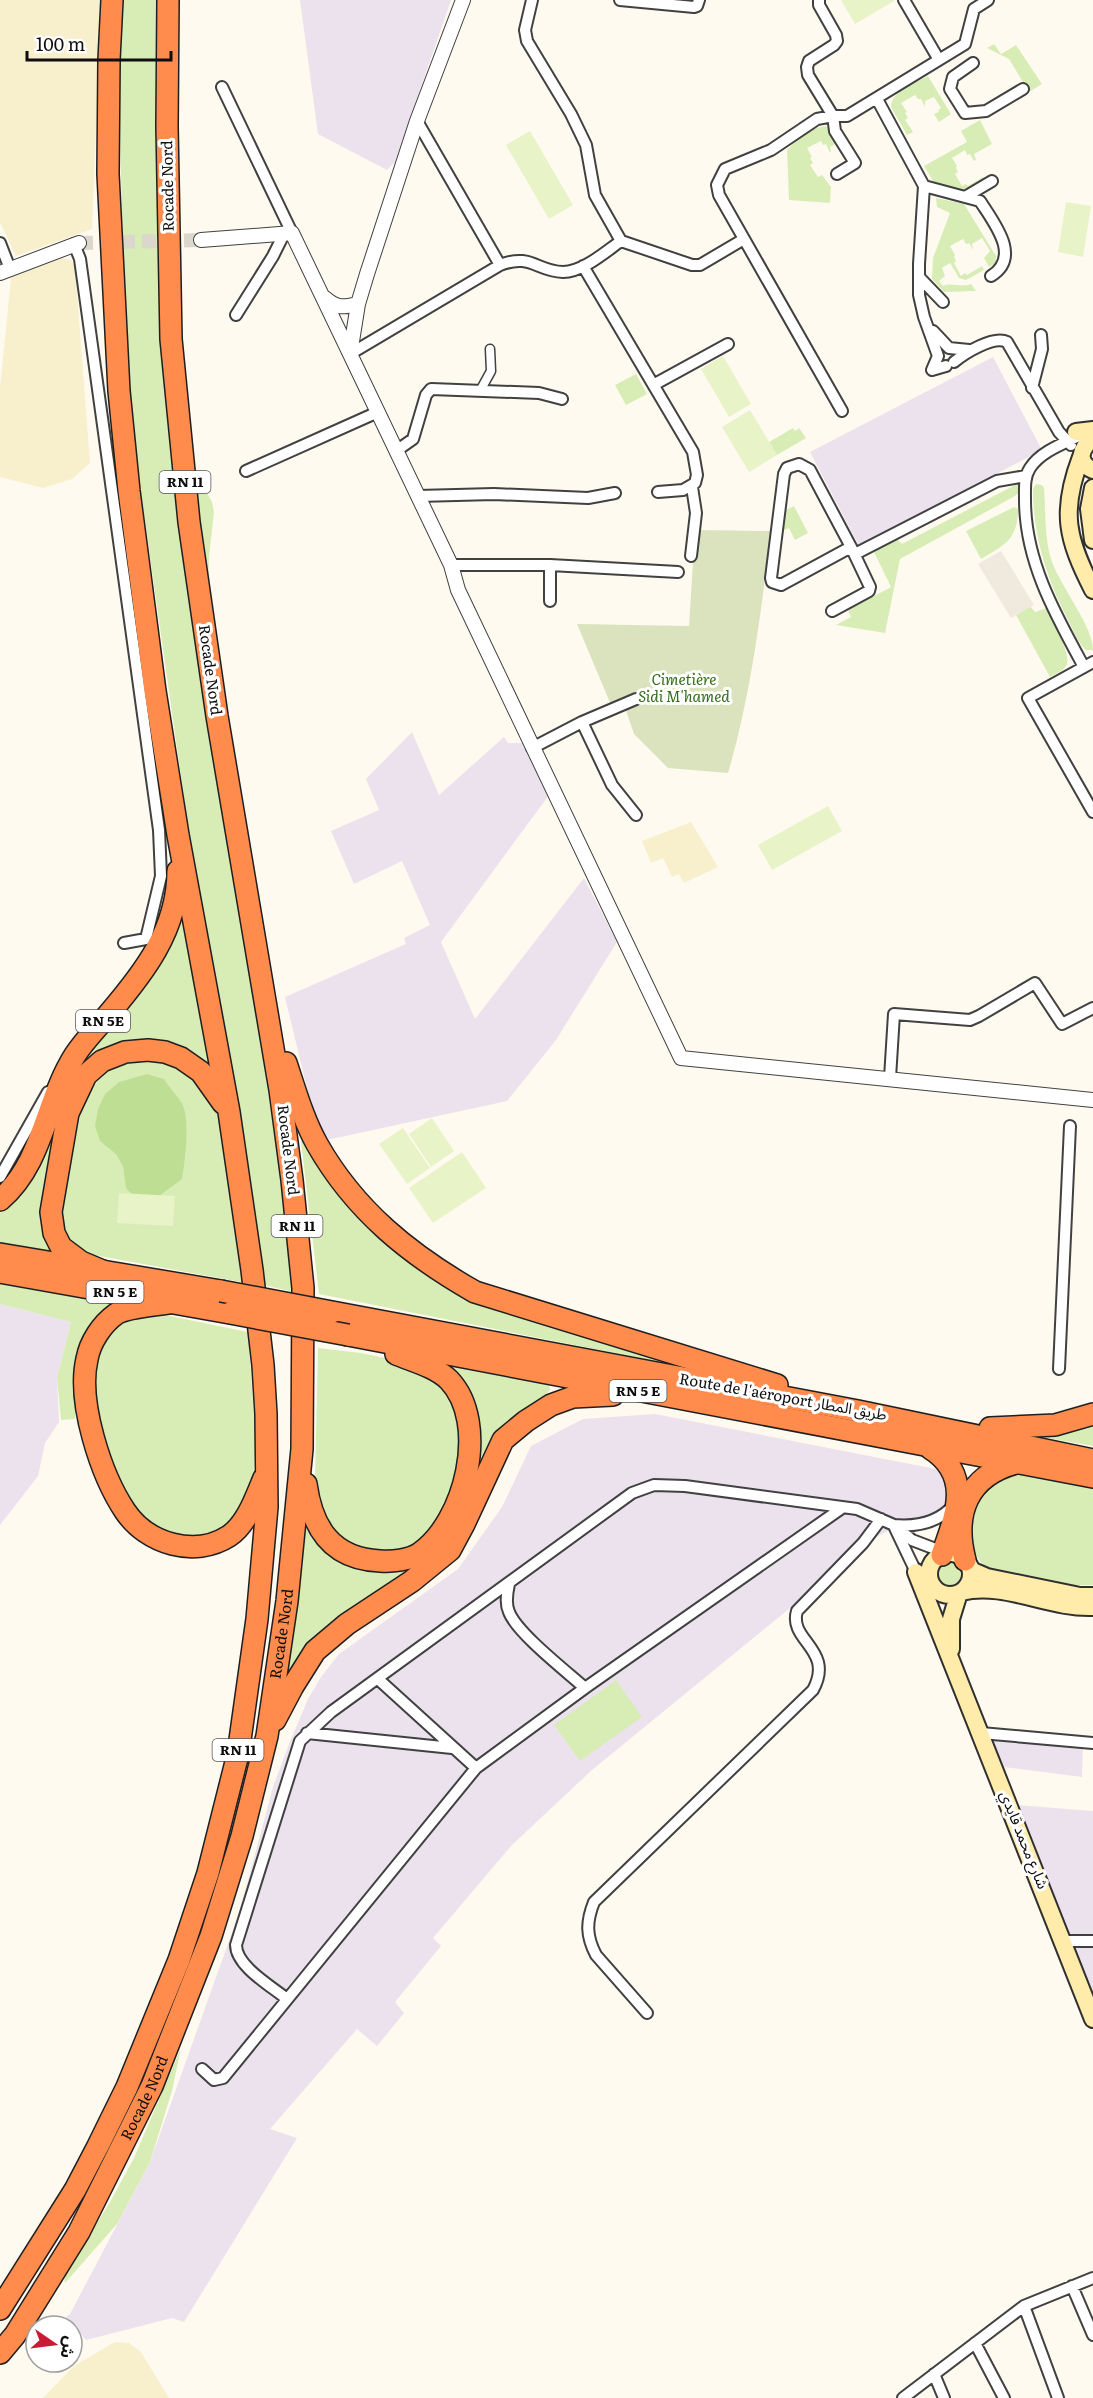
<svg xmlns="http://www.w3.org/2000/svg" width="1093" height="2398" font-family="Literata,'Noto Sans Arabic',serif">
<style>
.industrial{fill:#ebe2ed}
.farmland{fill:#f8efcc}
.green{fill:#d8edb5}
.forest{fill:#bedf93}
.cemetery{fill:#dbe3be}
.pitch{fill:#e9f3c8}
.plaza{fill:#f0e9dd}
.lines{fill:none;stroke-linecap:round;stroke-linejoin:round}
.tertiary-tunnel{stroke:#dbd7cd;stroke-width:14;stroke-dasharray:14 7;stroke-linecap:butt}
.pedestrian-casing{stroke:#414141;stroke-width:11}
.minor-casing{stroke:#414141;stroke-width:14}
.tertiary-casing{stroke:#414141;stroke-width:16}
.secondary-casing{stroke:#303030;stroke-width:20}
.motorway-casing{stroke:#1f1f1f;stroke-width:24}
.pedestrian{stroke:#fff;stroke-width:8}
.minor{stroke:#fff;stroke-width:10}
.tertiary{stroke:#fff;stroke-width:14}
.secondary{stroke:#ffecaa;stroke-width:16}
.motorway{stroke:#ff8b4d;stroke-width:21}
.motorway-bridge-casing{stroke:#1f1f1f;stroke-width:24;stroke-linecap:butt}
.motorway-bridge{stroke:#ff8b4d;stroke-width:21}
.labels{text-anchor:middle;stroke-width:6;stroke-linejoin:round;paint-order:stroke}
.shield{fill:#fff;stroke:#565656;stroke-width:1.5}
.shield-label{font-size:14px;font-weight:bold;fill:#0e0e0e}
.street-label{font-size:15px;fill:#0e0e0e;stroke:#fff}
.park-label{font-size:15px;font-style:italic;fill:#336c19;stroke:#fff}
</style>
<rect width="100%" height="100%" fill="#fffaef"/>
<!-- industrial -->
<path class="industrial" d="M300 0H451L395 162 387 170 318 134Z
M993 357 1042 450 859 546 810 452Z
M412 732 439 795 504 737 508 743H523L549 795 441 942 475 1019 584 878 617 942 556 1040 507 1101 327 1140 311 1105 285 997 406 944 404 938 430 925 402 861 354 884 331 831 379 810 366 779Z
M0 1304 71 1322 57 1378 59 1422 45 1443 38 1476 0 1525Z
M655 1414 946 1471 950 1502 935 1515 905 1523 878 1536 592 1770 512 1845 433 1938 441 1946 395 2002 404 2013 377 2046 357 2029 270 2129 297 2138 184 2322 172 2318 86 2340 66 2317 70 2314 150 2162 240 1910 273 1787 289 1744 308 1699 321 1677 339 1654 458 1569 502 1507 531 1446 583 1419Z
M991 1734 1083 1744 1082 1777 1004 1767Z
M1017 1805 1093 1811V2002Z"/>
<!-- farmland -->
<path class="farmland" d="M0 0H101L92 229 16 256 0 222Z
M59 257 71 260 75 267 90 463 72 479 43 488 0 477V388L11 278 16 271Z
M691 822 718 867 684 883 679 874 672 877 663 858 651 863 642 841Z
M115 2342 129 2343 141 2352 169 2398H43L74 2366Z"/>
<!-- green -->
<path class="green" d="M122 0H161L159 277 249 965 280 1172 293 1292 264 1285 188 826 133 436 123 255 119 94Z
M994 44 1001 54 1016 45 1042 84 1029 92 1009 59 987 48Z
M928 76 951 114 939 122 934 114 939 112 938 110 941 108 934 97 925 101V107L921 99H918L915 95 901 103 907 112 905 113 908 118 905 120 913 132 907 135 891 107C891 91 916 83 928 76Z
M980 120 992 144 974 154 976 160 974 161 970 154 967 155 965 150 952 158 957 166 956 168 958 172 955 174 962 186 966 184 968 186 983 177 985 179 963 191 933 181 924 166 967 142 961 131Z
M825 126 830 129 839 142 830 147 831 151 830 153 826 144 823 145 821 141 807 148 812 157 810 158 813 163 810 165 818 177 822 175 831 187 830 203 789 200 787 150C797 140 810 128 825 126Z
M936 198 964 204 996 256V263L989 267 984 258 990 251 982 238 972 244 973 250 969 243 966 244 963 239 950 246 955 255 954 257 956 261 954 263 961 276 965 273 967 275 982 266 984 270 966 280 959 278 950 263 942 268 945 276 939 281 943 286C952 282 961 288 971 284L976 291 944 292 932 279 933 258 950 213 937 207Z
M636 374 647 394 626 405 615 385Z
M793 428 795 431 799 428 806 438 777 455 769 442Z
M192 457 199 478 212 502 214 512 209 557 208 595Z
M1022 484V489L1015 496 900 559 885 633 836 625 851 617 848 610 891 587 874 552 897 539 902 544 1015 485Z
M1036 484 1042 485 1044 488C1046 512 1044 539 1052 562 1062 589 1093 626 1093 650H1086C1078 643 1074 632 1069 622 1047 580 1033 537 1033 489Z
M794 506 808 533 795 540 789 528 782 531 784 511Z
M1014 507 1018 509C1018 539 1005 545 981 559L966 531Z
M1030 606 1035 612 1047 608C1052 620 1073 656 1066 666 1063 671 1055 674 1050 677L1016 615Z
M184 904 217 1081 204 1064 98 1054 49 1180 66 1257 0 1244V1213C53 1174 54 1109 87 1056 102 1031 125 1012 143 990 164 965 177 935 184 904Z
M148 1057 192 1071 217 1105 246 1283 78 1252 63 1232 61 1213 80 1107 102 1074 130 1059Z
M301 1141H310L404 1255 674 1362 670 1364 319 1294Z
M0 1281 121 1303 79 1359 75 1419 61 1420 57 1378 71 1322 0 1304Z
M160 1314 248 1332 256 1443 253 1479 236 1520 214 1533 194 1537 177 1536 160 1530 146 1519 131 1503 105 1454 94 1386 96 1352 106 1331 124 1317Z
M318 1348 361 1353 400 1361 446 1388 459 1414 461 1449 449 1503 441 1520 420 1540 402 1550 372 1551 353 1545 331 1528 321 1505 315 1479Z
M443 1362 549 1385 550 1390 538 1402 459 1526 283 1688 305 1525 318 1540 418 1559 473 1473Z
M1093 1420V1446L1024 1434Z
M1013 1473 1093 1488V1585H1073L987 1568C972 1557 966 1532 970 1515 973 1505 981 1494 986 1485Z
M935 1574a15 15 0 1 1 30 0a15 15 0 1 1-30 0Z
M616 1680 642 1717 580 1761 554 1725Z
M181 2048 172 2091 150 2162 117 2224 65 2283 64 2276 110 2202 134 2158Z"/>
<!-- forest -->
<path class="forest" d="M147 1074 164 1079C169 1088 176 1094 181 1102 191 1116 185 1162 182 1179L151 1202 138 1201 126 1188 123 1166 116 1154 100 1141 95 1126 98 1109 105 1094 119 1082Z"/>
<!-- cemetery -->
<path class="cemetery" d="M695 530 771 531C761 612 751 695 728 773L668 768 634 734 622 699 611 705 577 624 689 626Z"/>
<!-- pitch -->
<path class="pitch" d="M841 0H894V1L855 24Z
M530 131 573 205 549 219 506 145Z
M1066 202 1091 206 1083 257 1058 252Z
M723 356 751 404 729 417 701 369Z
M750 410 777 455 749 472 722 427Z
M828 806 842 831 772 870 758 845Z
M432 1118 454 1151 431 1167 409 1134Z
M403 1128 430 1168 407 1184 379 1144Z
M462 1152 486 1188 433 1223 409 1188Z
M119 1193 175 1196 173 1226 117 1223Z"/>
<!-- plaza -->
<path class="plaza" d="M1001 551 1034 605 1011 618 978 564Z"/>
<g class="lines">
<!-- tertiary-tunnel -->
<path class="tertiary-tunnel" d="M79 243 201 240"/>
<!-- pedestrian casing -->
<g class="pedestrian-casing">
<path id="pedestrian" d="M480 391 491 371 490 349"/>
</g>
<!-- minor casing -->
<g class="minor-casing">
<path id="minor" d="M532 0 525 30 527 41 571 114 586 145 595 195 621 241 692 265H700L744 239
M620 0 694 7 697 6 699 0
M819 0V5L836 35 837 41 834 45 809 61 807 67 808 75 833 116 835 131 855 163 837 174
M904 0 939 60
M973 63 953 77 950 89 965 113 986 111 1023 89
M222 87 292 233
M877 99 924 186 919 264V295L924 317 938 356 932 370
M417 121 500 265
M924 186 980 201C994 223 1022 257 991 276
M965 197 992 181
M0 243 10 269
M74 244 80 259 159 830 161 876 146 939 124 943
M583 266 693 452 697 475 695 483 683 490 658 492
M919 277 943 302
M236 315 273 256 284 234
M933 331 949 348 969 350
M350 354 500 265C531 253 536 271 563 272 583 272 605 252 621 241
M954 362C965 353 994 335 1007 342L1059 432 1071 445
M932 370 946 366
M655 384 728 344
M1032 388 1042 349 1041 335
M842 411 719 195 717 185 725 169 771 150 817 119 833 116H847L965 44 974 9 988 0
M1083 434C1065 443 1041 451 1030 468 1024 477 1025 489 1025 500 1025 561 1055 614 1084 667
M396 451 413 439 426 395 431 389 539 393 562 399
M246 471 378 412
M418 496 494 494 588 498 615 493
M855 554 997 481 1026 476
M691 556 696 513 692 487
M451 565H550L678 572
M550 601V565
M832 611 869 591 870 587 851 547 810 470 799 464 787 468 784 474 771 578 772 582 781 585 851 547
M1093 662 1028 698 1093 812
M582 722 612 785 636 815
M532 748 582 722 636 699
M890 1078 894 1014 970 1020 979 1016 1035 983 1062 1024 1093 1008
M0 1177 48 1092
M1059 1369 1070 1126
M894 1525C916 1527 938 1523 954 1505
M895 1528 916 1572 936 1590
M509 1584C507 1593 505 1603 509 1612 517 1633 566 1671 585 1688
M378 1679 476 1768
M307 1733 452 1748
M981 1733 1093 1743
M1064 1941H1093
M287 1999C271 1986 236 1966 236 1945L300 1741 331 1712 632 1493 654 1485 685 1486 857 1509 894 1525 912 1540 946 1553
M647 2013 596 1955C586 1936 586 1922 594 1902L813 1690C835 1649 788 1641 797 1611L863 1543 881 1519
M202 2069 214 2080 223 2078 476 1768 585 1688 842 1508
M1072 2286 1093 2335
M1024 2306 1058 2398
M975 2343 1004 2398
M934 2374 944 2398
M903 2398 1024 2306 1093 2278"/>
</g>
<!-- tertiary casing -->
<g class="tertiary-casing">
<path id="tertiary" d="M463 0 417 121 367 274 358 304 350 354 451 565 458 590 681 1058 1093 1100
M201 240 292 233 350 354
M0 273 79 243
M325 298C337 309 344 307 358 304"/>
</g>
<!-- secondary casing -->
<g class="secondary-casing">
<path id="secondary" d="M1076 432 1093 430
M1093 438C1081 448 1075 462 1093 470
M1081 457C1060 512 1067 539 1093 590
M1093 488 1089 509 1093 540
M929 1574a21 21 0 1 1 42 0a21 21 0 1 1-42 0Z
M968 1565 973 1571 987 1577 1080 1596H1093
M916 1572 1093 2019
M961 1592C1004 1581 1049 1609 1093 1607
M951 1649V1619L959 1593"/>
</g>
<!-- motorway casing -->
<g class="motorway-casing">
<g id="motorway">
<path d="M286 1063C295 1090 303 1119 317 1144 355 1211 410 1255 475 1292L777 1385"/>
<path d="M0 1200C44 1162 45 1102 75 1055 84 1041 96 1029 107 1016 143 974 178 930 178 871"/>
<path d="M0 1254 221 1291"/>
<path d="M0 1272 230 1313"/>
<path d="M105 1272 81 1262 61 1247 54 1233 51 1212 68 1113 86 1075 102 1061 125 1052 148 1050 165 1052 181 1058 201 1072 223 1103"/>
<path d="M174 1302C160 1305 126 1307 116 1314 102 1324 90 1342 87 1359 77 1402 101 1475 125 1511 147 1544 195 1558 229 1536 247 1524 256 1497 264 1478"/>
<path d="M332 1312 858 1411 1093 1460"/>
<path d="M348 1335 1093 1477"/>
<path d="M990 1428 1055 1425 1093 1414"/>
<path d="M930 1448C973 1475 956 1515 942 1555"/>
<path d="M306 1484C312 1528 332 1559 380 1561 392 1562 410 1560 420 1553 465 1522 490 1423 449 1380 436 1367 413 1361 396 1354"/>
<path d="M965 1560C953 1514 967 1476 1016 1463"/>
<path d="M275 1720 293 1686 315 1651 347 1624 412 1581 450 1550 464 1524 503 1440 526 1421 551 1405 573 1397 613 1395"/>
<path d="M0 2309 75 2190 98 2146 127 2087 179 1960 208 1873 238 1754 257 1619 267 1507 266 1414 263 1365 252 1270 229 1112 178 835 155 691 129 491 119 391 108 174 109 60 112 0"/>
<path id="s1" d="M0 2353 15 2335 79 2232 152 2086 211 1936 242 1836 267 1736 287 1601 302 1449 303 1288 292 1180 280 1090 217 716 189 522 171 339 167 126 168 0"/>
</g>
</g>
<!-- pedestrian -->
<use href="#pedestrian" class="pedestrian"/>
<!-- minor -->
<use href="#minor" class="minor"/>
<!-- tertiary -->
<use href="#tertiary" class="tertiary"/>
<!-- secondary -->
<use href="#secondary" class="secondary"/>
<!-- motorway -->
<use href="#motorway" class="motorway"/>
<!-- motorway-bridge casing -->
<g class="motorway-bridge-casing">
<path id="motorway-bridge" d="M221 1291 332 1312
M230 1313 348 1335"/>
</g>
<!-- motorway-bridge -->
<use href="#motorway-bridge" class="motorway-bridge"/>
</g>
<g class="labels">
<!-- shield labels -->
<g class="shield">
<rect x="159.5" y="471" width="51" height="22" rx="4.5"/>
<rect x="76" y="1010" width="54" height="22" rx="4.5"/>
<rect x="271.5" y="1215" width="51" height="22" rx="4.5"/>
<rect x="86.5" y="1281" width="57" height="22" rx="4.5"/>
<rect x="609.5" y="1380" width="57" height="22" rx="4.5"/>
<rect x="212.5" y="1739" width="51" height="22" rx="4.5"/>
</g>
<g class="shield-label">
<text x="185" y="487">RN 11</text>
<text x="103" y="1026">RN 5E</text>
<text x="297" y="1231">RN 11</text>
<text x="115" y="1297">RN 5 E</text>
<text x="638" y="1396">RN 5 E</text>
<text x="238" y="1755">RN 11</text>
</g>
<!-- street labels -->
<g class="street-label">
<text transform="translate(168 186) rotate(-91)" y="5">Rocade Nord</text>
<text transform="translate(210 670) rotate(82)" y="5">Rocade Nord</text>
<text transform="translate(288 1150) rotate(83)" y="5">Rocade Nord</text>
<text transform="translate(783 1397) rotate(10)" y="5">Route de l'aéroport طريق المطار</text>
<text dy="5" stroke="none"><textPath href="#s1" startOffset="780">Rocade Nord</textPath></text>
<text transform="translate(1024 1840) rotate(68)" y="5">شارع محمد قايدي</text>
<text dy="5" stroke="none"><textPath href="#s1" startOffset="294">Rocade Nord</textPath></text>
</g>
<!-- park labels -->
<g class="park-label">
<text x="684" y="685">Cimetière<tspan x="684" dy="17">Sidi M'hamed</tspan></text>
</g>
</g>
<!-- north arrow -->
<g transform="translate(54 2344) rotate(104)"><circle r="28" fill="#ffffff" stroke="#9f9f9f" stroke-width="1.5"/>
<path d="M0-4.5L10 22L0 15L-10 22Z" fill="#ca1a36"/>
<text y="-9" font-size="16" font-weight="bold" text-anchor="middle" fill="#0e0e0e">ش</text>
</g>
<!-- scale -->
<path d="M27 51v9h144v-9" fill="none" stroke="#0e0e0e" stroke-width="3"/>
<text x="36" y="51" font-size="18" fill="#0e0e0e" stroke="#ffffff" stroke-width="4.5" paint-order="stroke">100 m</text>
</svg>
